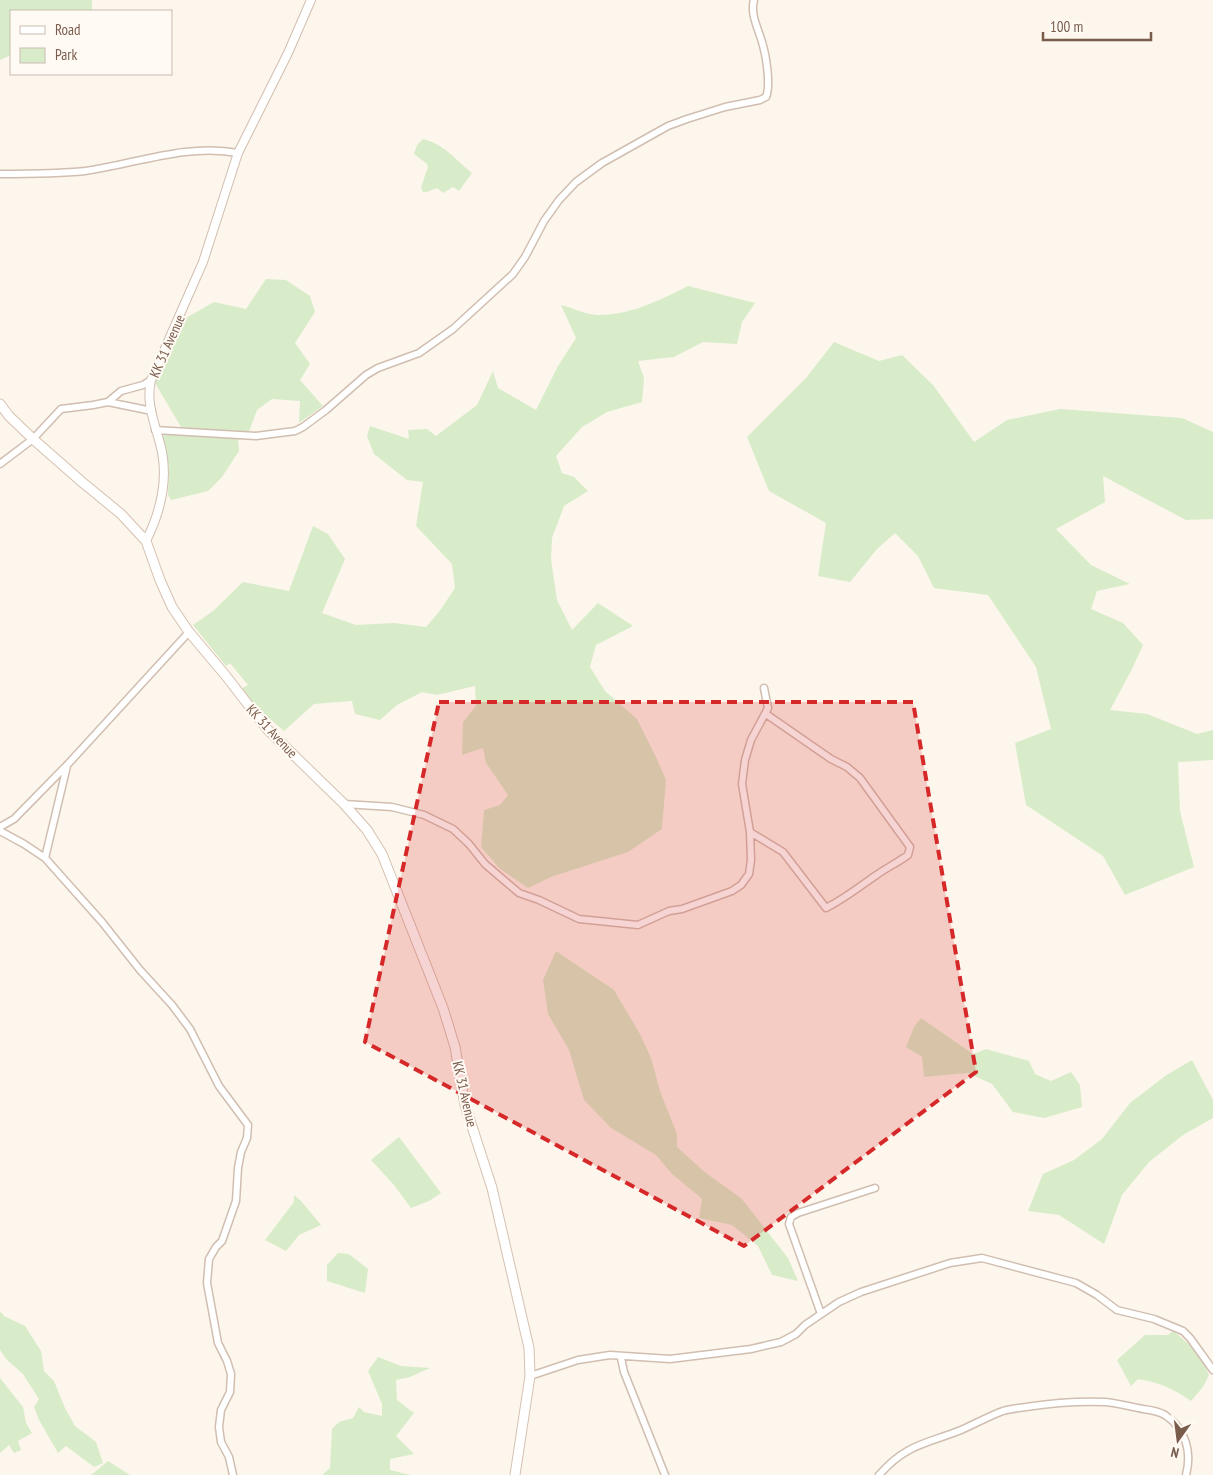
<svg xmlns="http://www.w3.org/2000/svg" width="1213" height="1475" font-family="'PT Sans Narrow',sans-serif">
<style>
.green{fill:#d8ecc9}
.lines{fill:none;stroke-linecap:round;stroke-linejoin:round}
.minor-casing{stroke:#d1beb0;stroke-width:9}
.tertiary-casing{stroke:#d1beb0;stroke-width:10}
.secondary-casing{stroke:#d6c0b0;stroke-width:11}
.minor{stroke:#fff;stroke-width:6}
.tertiary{stroke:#fff;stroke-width:8}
.secondary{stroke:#fff;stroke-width:9}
.marked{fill:#d62828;fill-opacity:0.2;stroke:#d62828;stroke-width:4;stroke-dasharray:10 6;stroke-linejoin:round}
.labels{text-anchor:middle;stroke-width:4;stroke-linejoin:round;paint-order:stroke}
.street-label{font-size:14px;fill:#7a5c4d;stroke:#fffaf3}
</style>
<rect width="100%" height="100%" fill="#fdf6ec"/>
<!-- green -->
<path class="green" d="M0 0H92V11H11V55L0 60Z
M423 139C429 141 436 143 441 147 453 154 461 165 472 173L459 191 453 187 443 193 437 188 427 192H423L421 187C424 181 425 173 428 168L427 164 414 154 417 145Z
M266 279 286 280 310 296 315 312 295 343 310 364 300 380 323 406 299 423 300 401 272 399 257 410 248 434 228 433 181 427 155 383 167 356 186 318 214 302 246 309Z
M688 286 755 303 742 322 737 344 703 342 674 357 638 361 644 378 642 402 607 412 582 427 556 456 562 473 574 477 588 491 564 506 552 538 551 559 557 600 572 630 598 603 633 626 596 645 590 667 605 691 637 719 656 757 666 780 662 829 628 852 551 877 528 888 500 869 481 847 484 810 500 805 508 795 486 763 483 748 462 755 463 722 476 706 475 686 437 695 422 692 397 705 380 720 355 714 352 701 314 704 284 731 237 691 248 685 230 663 226 666 193 625 213 611 243 582 289 591 313 526 328 534 345 559 322 613 356 625 394 623 426 627 439 612 455 588 452 564 416 526 423 482 407 480 374 454 367 436 370 426 409 439 408 430 427 429 436 436 477 405 493 371 498 388 536 410 558 366 576 338 561 305C573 308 587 315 599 315 631 315 660 300 688 286Z
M834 342 879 361 902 355 933 385 974 442 1007 420 1060 409 1182 418 1213 432V519L1186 520 1103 476 1105 502 1056 529 1091 565 1130 584 1097 591 1091 609 1123 623 1143 645 1132 669 1110 710 1147 714 1197 734 1213 730V760L1178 762 1180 811 1194 867 1125 895 1103 856 1026 805 1015 743 1051 729 1036 667 988 595 934 588 918 556 895 533 877 549 850 582 818 576 826 523 769 491 747 437 806 378Z
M161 432 203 434 238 438 239 451 222 477 208 491 171 500 168 495 169 466 165 462Z
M556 951 614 990 640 1034 651 1058 660 1091 677 1134V1147L706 1173 742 1199 788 1258 798 1281 772 1275 758 1246 732 1225 699 1218 702 1199 671 1173 656 1155 611 1128 584 1100 569 1050 548 1014 543 980Z
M921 1018 973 1054 986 1049 1029 1061 1035 1074 1051 1081 1071 1072 1080 1085 1082 1107 1044 1118 1013 1112 992 1084 968 1073 924 1077 922 1057 906 1047 914 1027Z
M1192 1060 1213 1100V1118L1183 1135 1149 1162 1122 1195 1104 1244 1059 1215 1028 1211 1043 1174 1074 1160 1102 1139 1130 1103 1165 1076Z
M399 1137 441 1193 429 1201 411 1208 394 1185 371 1160Z
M294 1195 301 1201 321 1225 299 1235 286 1251 265 1240 294 1202Z
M338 1253 349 1254 368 1269 365 1293 327 1281V1265Z
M0 1311 4 1316 25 1326 41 1351 44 1371 54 1381 65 1408 75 1426 96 1442 103 1463 94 1467 66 1446 58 1453 39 1420 34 1407 39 1399 23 1374 7 1360 0 1350Z
M1173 1331C1189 1343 1201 1355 1209 1375L1203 1387 1191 1401C1173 1388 1160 1383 1138 1379L1131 1386 1117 1360 1145 1335H1168Z
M378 1357 401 1366 430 1368 410 1377 396 1380 397 1400 414 1413 396 1436 414 1454 390 1459V1470L411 1475H322L330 1468 332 1429 339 1422 353 1418 359 1407 364 1412 382 1416V1404L368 1371Z
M0 1378 23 1407 26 1423 32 1433 18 1441 21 1450 14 1453 9 1445 0 1453Z
M108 1461 130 1475H91Z"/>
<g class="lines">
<!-- minor casing -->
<g class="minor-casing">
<path id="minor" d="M0 174C28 174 57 174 85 171 135 164 187 143 238 153
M108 402 121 391 143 385 151 380
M155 430 256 436 295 431 303 427 326 410 366 375 378 368 419 353 453 329 513 274 525 257 544 221 559 200 576 182 602 163 668 126 687 119 725 107 760 100 766 97C771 85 766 55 762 42 758 28 750 14 754 0
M0 464 33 439 61 409 93 405 108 402 152 411
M344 804 392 807 424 815 453 829 469 844 485 864 519 893 539 900 579 919 638 925 669 911 682 909 732 891 741 885 749 874 751 860 750 832 742 784 745 760 751 740 768 708 764 688
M0 827 14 819 68 764 189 632
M0 831 24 844 45 858 102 922 140 970 172 1005 190 1029 219 1086 248 1125 247 1138 241 1152 238 1168 236 1201 222 1241 216 1247 209 1259 207 1283 218 1343 227 1361 231 1374 230 1392 221 1410 219 1427 221 1442 229 1457 233 1475
M750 832 783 852 826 908C844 899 859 887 875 876 886 868 897 863 908 855L910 847 860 778 847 767 831 759 766 714
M45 858 67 766
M821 1314 789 1224 791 1217 798 1213 875 1188
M621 1358 624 1372 665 1475
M530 1376 578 1360 610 1355 670 1359 751 1349 781 1342 796 1334 805 1325 839 1302 861 1292 950 1263 982 1258 1076 1283 1097 1295 1117 1310 1154 1319 1183 1331 1190 1338 1213 1370
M879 1475C906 1444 926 1444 961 1430 975 1424 989 1416 1003 1411 1010 1409 1018 1408 1026 1407 1052 1403 1079 1401 1105 1402 1118 1403 1131 1407 1143 1409 1151 1410 1158 1411 1165 1415 1186 1429 1192 1452 1186 1475"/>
</g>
<!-- tertiary casing -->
<g class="tertiary-casing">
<path id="tertiary" d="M146 541C160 513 168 484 162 452 157 428 145 405 151 380L203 262 238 153 288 53 311 0"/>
</g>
<!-- secondary casing -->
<g class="secondary-casing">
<path id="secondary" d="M0 404 9 416 33 439 82 482 121 514 146 541 160 580 172 607 189 632 226 676 267 729 344 804 367 830 382 854 443 1008 455 1047 465 1105 492 1188 529 1348 530 1376 515 1475"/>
</g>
<!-- minor -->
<use href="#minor" class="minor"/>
<!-- tertiary -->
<use href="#tertiary" class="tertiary"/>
<!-- secondary -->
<use href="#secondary" class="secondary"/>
</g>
<!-- marked area -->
<path class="marked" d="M439 702H913L976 1072 744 1246 365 1042Z"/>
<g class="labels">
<!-- street labels -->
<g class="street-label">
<text transform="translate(167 346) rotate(-66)" y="5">KK 31 Avenue</text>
<text transform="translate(272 731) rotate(47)" y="5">KK 31 Avenue</text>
<text transform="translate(465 1094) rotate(77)" y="5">KK 31 Avenue</text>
</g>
</g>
<!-- legend -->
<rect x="10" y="10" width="162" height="65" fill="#fffaf3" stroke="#cabbb1"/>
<rect x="20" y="26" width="25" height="8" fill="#ffffff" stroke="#cabbb1"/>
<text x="55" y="35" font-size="15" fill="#7a5c4d">Road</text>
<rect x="20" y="48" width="25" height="15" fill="#d8ecc9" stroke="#cabbb1"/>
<text x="55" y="60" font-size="15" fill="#7a5c4d">Park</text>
<!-- north arrow -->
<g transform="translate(1178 1440) rotate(194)" stroke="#fffaf3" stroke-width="4" paint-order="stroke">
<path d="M0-4L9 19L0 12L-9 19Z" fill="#7a5c4d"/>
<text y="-8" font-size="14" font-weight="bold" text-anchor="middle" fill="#7a5c4d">N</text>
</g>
<!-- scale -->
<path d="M1043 32v8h108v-8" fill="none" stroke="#7a5c4d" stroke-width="2.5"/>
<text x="1050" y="32" font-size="15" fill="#7a5c4d" stroke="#fffaf3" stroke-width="4" paint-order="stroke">100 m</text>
</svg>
